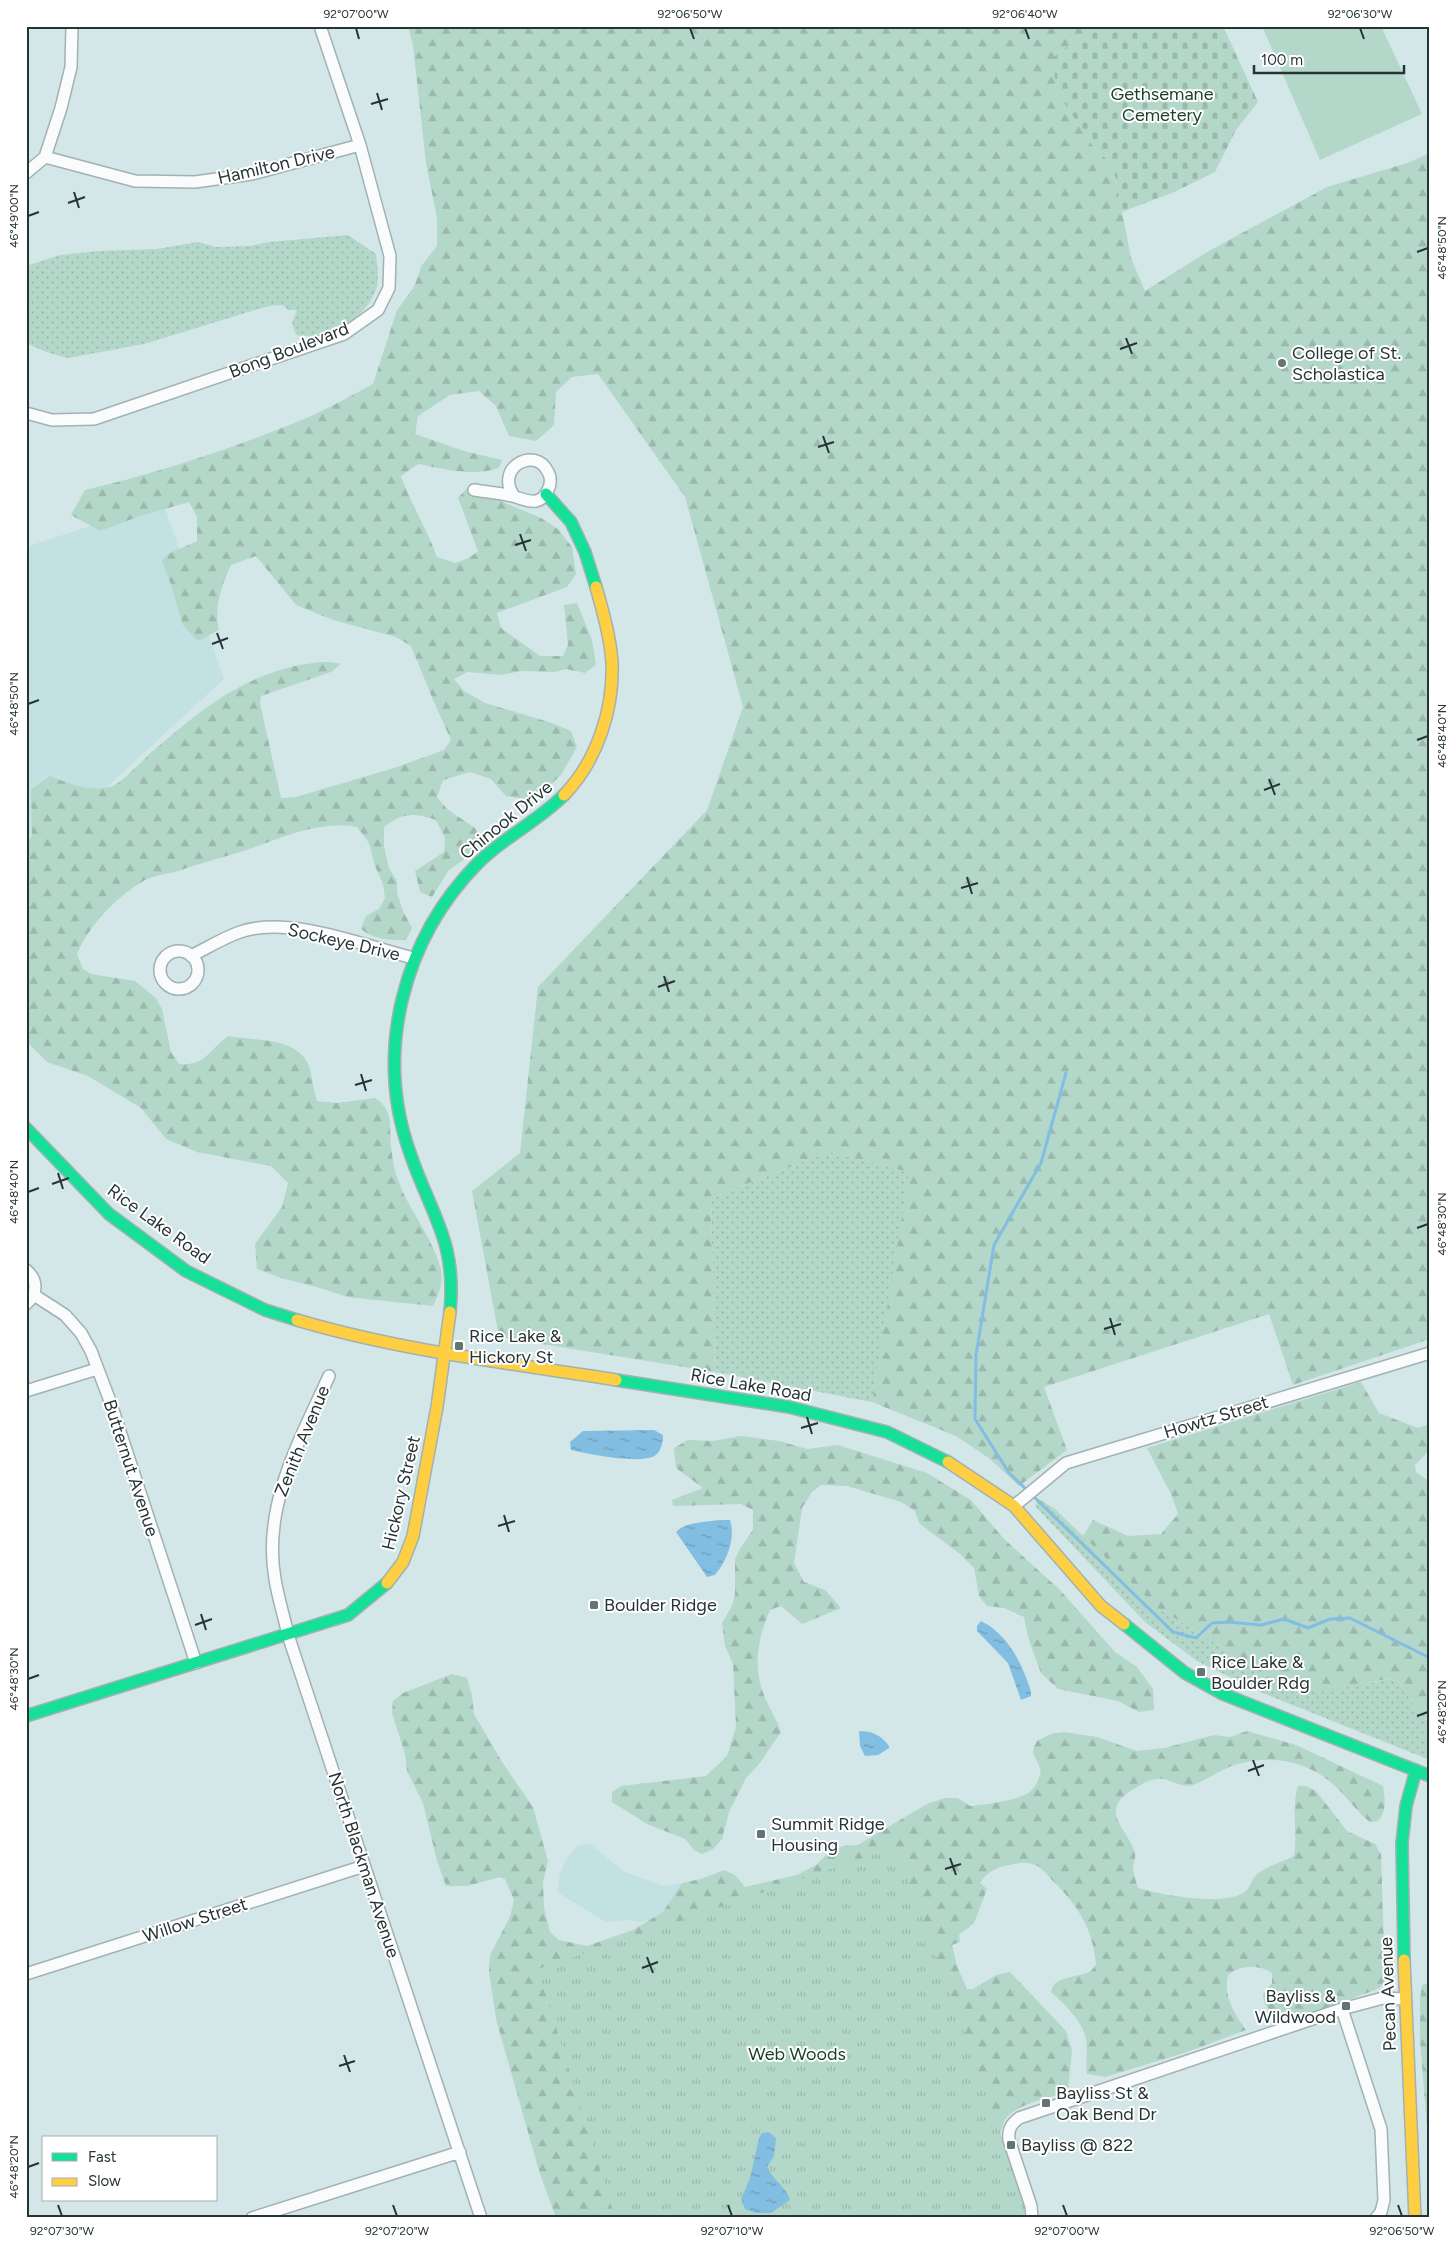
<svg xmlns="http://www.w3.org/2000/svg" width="1456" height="2244" font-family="Figtree,sans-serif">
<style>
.built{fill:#c1e1e2}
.grass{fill:url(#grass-dots)}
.forest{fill:url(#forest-firs)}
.cemetery{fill:url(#cemetery-stones)}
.park{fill:url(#park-tufts)}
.pitch{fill:#b3d7c8}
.water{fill:url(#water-ripples)}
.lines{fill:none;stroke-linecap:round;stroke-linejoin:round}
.stream{stroke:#82bee2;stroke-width:3}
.street-casing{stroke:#a2b1b1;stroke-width:14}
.fast-casing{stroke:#a2b1b1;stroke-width:14}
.slow-casing{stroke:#a2b1b1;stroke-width:14}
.street{stroke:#f9fbfc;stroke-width:11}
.fast{stroke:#16e098;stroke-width:11}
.slow{stroke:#ffcf43;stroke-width:11}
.ticks{fill:none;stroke:#273435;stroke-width:2}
.poi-dot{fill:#647374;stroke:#fff;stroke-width:2}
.labels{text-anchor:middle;stroke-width:4;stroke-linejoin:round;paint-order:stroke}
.park-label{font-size:18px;fill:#1b412d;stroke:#fff}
.street-label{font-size:18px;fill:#273435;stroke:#fff}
.poi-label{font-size:18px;fill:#273435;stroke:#fff;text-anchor:start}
.neatline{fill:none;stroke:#273435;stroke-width:2}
.ticks-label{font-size:12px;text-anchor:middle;fill:#273435}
</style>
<defs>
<pattern id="grass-dots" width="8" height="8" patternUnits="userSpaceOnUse" patternTransform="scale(1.25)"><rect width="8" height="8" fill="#b3d7c8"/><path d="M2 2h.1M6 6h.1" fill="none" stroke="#9ab9ac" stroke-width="1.8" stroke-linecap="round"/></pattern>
<pattern id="forest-firs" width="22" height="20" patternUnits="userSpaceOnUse" patternTransform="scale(1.25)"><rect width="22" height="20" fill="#b3d7c8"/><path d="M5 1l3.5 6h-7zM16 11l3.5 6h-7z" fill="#9ab9ac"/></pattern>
<pattern id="cemetery-stones" width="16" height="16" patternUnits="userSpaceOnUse" patternTransform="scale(1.25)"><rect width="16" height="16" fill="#b3d7c8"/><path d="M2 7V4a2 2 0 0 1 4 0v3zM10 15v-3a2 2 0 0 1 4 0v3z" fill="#9ab9ac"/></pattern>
<pattern id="park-tufts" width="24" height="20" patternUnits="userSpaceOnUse" patternTransform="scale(1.25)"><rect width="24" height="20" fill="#b3d7c8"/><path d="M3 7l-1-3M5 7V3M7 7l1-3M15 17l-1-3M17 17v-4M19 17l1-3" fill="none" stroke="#9ab9ac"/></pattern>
<pattern id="water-ripples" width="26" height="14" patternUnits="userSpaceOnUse" patternTransform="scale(1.25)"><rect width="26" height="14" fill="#82bee2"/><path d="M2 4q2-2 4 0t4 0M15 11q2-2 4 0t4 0" fill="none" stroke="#6a9bb8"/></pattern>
</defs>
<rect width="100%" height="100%" fill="#d4e7e8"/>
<!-- built -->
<path class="built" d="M163 502 224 679 45 844 26 849V547Z
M590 1844 623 1871 663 1886 682 1883 663 1912 655 1919 640 1922 626 1920 606 1922 557 1892 560 1874 565 1861 578 1845Z"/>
<!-- grass -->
<path class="grass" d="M348 235 376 254C377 265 380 281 375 292 363 321 326 342 296 335L292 323 297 310H288L283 305 269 306 245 313 144 344 68 358 49 353 26 343V266L60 255 99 251 157 249 198 242 216 247 250 246 269 242Z
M828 1152 910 1172 872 1402 715 1372 711 1198Z
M1039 1499 1055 1509 1160 1610 1191 1627 1265 1675 1303 1688 1316 1689 1375 1682 1396 1677 1420 1714 1430 1722V1760L1265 1694 1197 1661 1145 1622 1035 1506Z"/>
<!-- forest -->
<path class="forest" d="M408 26H1101L1087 31 1054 57 1066 106 1093 146 1113 165 1131 258 1145 291 1209 251 1327 187 1407 163 1430 153V1339L1293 1385 1269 1314 1044 1387 1067 1450 1019 1486 990 1459 956 1436 872 1402 909 1172 828 1152 711 1198 715 1372 499 1337 472 1191 520 1153 538 987 707 810 743 707 685 497 598 374 572 377 556 392 554 425 536 441 509 436 496 406 479 391 450 395 418 416 415 434 464 451 502 460 499 468C470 477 446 469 418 464L401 476C411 504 427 529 437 557L455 563 469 558 478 551 458 498 469 486 489 491 505 503 541 518 558 529 572 547 576 574 567 587 497 613 501 628 540 656H563L568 645 564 605 577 603 592 640 596 665 585 673 566 669 555 672 521 671 501 675 467 672 454 679 464 691 485 703 552 723 571 731 577 747 561 775 543 792 524 799 506 796 491 779 470 772 443 780 437 797 447 809 475 828 484 845 449 870 432 897 420 892 415 871 444 852 445 838 436 820C414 813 403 812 384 827V846L389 868 397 881V893L403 911 412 928 406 940C390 940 374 940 361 929L366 916 379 909 385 898 383 884 375 866 369 843 357 827C313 820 277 841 237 853 216 859 195 865 175 872 165 874 154 876 145 880 117 896 89 925 77 954L83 969 91 974 135 981 156 998 162 1009 171 1052 179 1064C206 1066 208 1051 228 1036 254 1041 297 1036 309 1066 312 1075 313 1089 317 1101L337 1103 375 1098C394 1110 389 1126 391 1146 392 1156 394 1170 398 1180 408 1209 434 1239 441 1270 444 1282 438 1296 433 1306L348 1297 320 1288 281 1278 257 1269 255 1244 282 1207 288 1183 271 1166 197 1152 166 1139 141 1108 88 1076 47 1062 26 1041V842L32 837 31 790 50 776C70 784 91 793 113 786 121 783 145 758 153 751 198 712 240 677 300 665 315 663 326 660 341 664L331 672 261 696 260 703 281 798 296 797 394 768 444 750 451 740 434 702 411 646 396 637 333 620 296 605 256 556 231 565C221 586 214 607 219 630L198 641 183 625 171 585 162 561 168 554 197 541V517L189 502 140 516 100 531 71 515 85 490C161 472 237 447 309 417 331 407 352 395 373 384L397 310 414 287 422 265 437 246V218L426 163 413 46Z
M1361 1382 1379 1413 1418 1428 1430 1424V1450L1415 1465 1416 1472 1430 1482 1428 1720 1420 1714 1396 1677 1338 1689H1316L1303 1688 1265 1675 1191 1627 1160 1610 1083 1536 1093 1520 1128 1536 1161 1534 1178 1514 1171 1494 1147 1448Z
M741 1436 779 1441 807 1449 838 1445 927 1473 971 1500 1004 1539 1059 1589 1115 1652 1137 1667 1153 1689 1154 1710 1139 1712 1118 1701 1058 1689 1041 1673 1029 1640 1024 1617 1004 1608 987 1606 979 1596 974 1568 961 1555 919 1523 915 1511 901 1502 847 1486 821 1485 812 1492 802 1508 794 1563 804 1582 825 1590 841 1608 802 1624 781 1606 770 1610C757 1640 752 1669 766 1700 771 1711 777 1720 781 1732L760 1763 746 1778 729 1812 722 1839 713 1849 702 1854 694 1850 685 1839 647 1824 612 1802V1792L621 1786 706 1776 727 1756 736 1727 733 1664 725 1646 722 1623 732 1606 735 1594V1559L741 1547 753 1530V1510L741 1504 673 1506 672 1500 703 1488 676 1468 674 1448 688 1440 712 1441Z
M452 1674 467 1678 472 1695 474 1714 502 1762 533 1807 548 1861 543 1882 544 1908 550 1932 559 1940 587 1946 633 1930 663 1912 682 1883 701 1879 724 1870 735 1875 745 1887 797 1875 816 1865 830 1851 844 1846 858 1845 927 1804 945 1798H958L970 1806C983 1805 1022 1800 1031 1791 1037 1786 1039 1777 1041 1770L1033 1753 1034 1747 1037 1741 1051 1734 1064 1732 1097 1737 1137 1751 1164 1748 1214 1735 1230 1737 1247 1731 1296 1745 1383 1786C1385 1798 1387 1811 1378 1821L1370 1822C1358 1813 1351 1802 1341 1792 1312 1761 1274 1753 1234 1765 1222 1769 1199 1785 1189 1786 1178 1786 1167 1777 1156 1779 1147 1780 1137 1787 1129 1792 1098 1813 1131 1832 1135 1854 1136 1859 1133 1865 1133 1869 1134 1875 1136 1882 1138 1888 1161 1895 1222 1906 1243 1893 1250 1890 1251 1880 1256 1875 1267 1866 1282 1862 1294 1856 1298 1833 1291 1808 1298 1786H1306L1316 1791 1347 1831 1375 1844 1381 1854 1385 1980 1381 1987 1370 1992C1343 2000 1302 2022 1274 2016L1264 2003 1263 1994 1272 1983V1973C1258 1964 1242 1965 1228 1975 1223 1997 1234 2012 1246 2030L1187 2052 1105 2077 1087 2074C1085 2063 1088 2051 1086 2039 1082 2020 1065 2005 1051 1992 1053 1975 1080 1978 1091 1971 1093 1969 1094 1966 1096 1964 1093 1929 1077 1904 1052 1880 1047 1875 1043 1868 1035 1865 1027 1861 1017 1863 1009 1865 997 1867 987 1872 980 1883L987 1889 974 1923 959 1935 960 1942 952 1945 957 1966 967 1989H973L996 1975 1010 1972 1066 2031 1072 2050 1068 2092C1049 2098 1023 2102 1008 2116 1003 2120 1002 2128 1000 2134L1024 2207V2218H556L539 2171 496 2019 489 1972 490 1955 510 1917 514 1900 505 1879 500 1877 467 1886H446L437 1861 423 1803 407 1771 405 1754 392 1713 393 1701 403 1693Z
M1430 1982V2167L1420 2039V1999L1422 1985Z"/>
<!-- cemetery -->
<path class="cemetery" d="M1101 26H1223L1258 102 1236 130 1215 172 1174 192 1122 212 1113 165 1093 146 1066 106 1055 84 1054 57 1087 31Z"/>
<!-- park -->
<path class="park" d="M896 1847 996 2119 1024 2207V2218H615L538 1969Z"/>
<!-- pitch -->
<path class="pitch" d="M1262 26H1381L1422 114 1320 160Z"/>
<!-- water -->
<path class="water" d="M654 1430 663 1435C663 1441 662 1449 657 1454 645 1466 588 1454 571 1450L570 1442 583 1431Z
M719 1520H730C736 1539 727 1560 715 1575L707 1577 676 1532C685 1522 706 1522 719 1520Z
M981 1621C1008 1634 1023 1665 1031 1692V1696L1021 1700 1008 1663 977 1631V1626Z
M859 1731C872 1731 881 1735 889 1746V1748L878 1755 865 1756 860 1746Z
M769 2132 776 2138 774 2156 767 2167C773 2180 788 2189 790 2200L771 2213H756L745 2209 741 2199 750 2178 759 2138 762 2133Z"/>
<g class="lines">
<!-- stream -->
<path class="stream" d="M1027 1490 1009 1473 975 1419 976 1355 994 1245 1041 1163 1066 1073
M1032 1495 1173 1632 1196 1638 1212 1623 1229 1622 1261 1625 1284 1619 1308 1628 1330 1619 1350 1618 1430 1658"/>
<!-- street casing -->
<g class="street-casing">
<path id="street" d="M45 157 135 181 195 182 252 174 360 145
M26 173 45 157 61 108 71 67 72 26
M26 413 52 420 94 419 344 334 378 310 389 288 390 256 360 145 320 26
M474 490C487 492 500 493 512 496 525 499 539 509 548 490 551 484 551 477 548 472 535 445 494 468 514 496
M160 970a19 19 0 1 1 38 0a19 19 0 1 1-38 0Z
M191 956C207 948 223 938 240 932 288 915 365 946 413 958
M26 1270C38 1280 38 1294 26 1304
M34 1295 65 1315 81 1333 91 1351 110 1401 196 1663
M329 1376C300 1440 262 1506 275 1579 278 1598 284 1616 288 1635L481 2218
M26 1391 97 1369
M1014 1506 1066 1463 1430 1353
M26 1974 364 1866
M1342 2009 1381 2129 1384 2200 1381 2212 1376 2218
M252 2218 460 2152
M1032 2218 1031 2206 1009 2140C1008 2130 1010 2125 1019 2118L1342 2009 1383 1998 1404 1999"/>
</g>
<!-- fast casing -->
<g class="fast-casing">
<path id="fast" d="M546 494 571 522 585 552 596 587
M26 1128 109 1214 186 1271 265 1310 297 1320
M450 1312C457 1241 431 1215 410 1153 374 1052 403 939 478 863 504 837 537 822 564 795
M616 1380 789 1407 887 1432 948 1462
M1124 1624 1185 1673 1223 1694 1430 1776
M26 1716 348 1615 387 1583
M1404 1960 1402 1843 1406 1806 1416 1770"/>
</g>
<!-- slow casing -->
<g class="slow-casing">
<path id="slow" d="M564 795C597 761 614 709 612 662 610 636 603 612 596 587
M297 1320C401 1351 510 1363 616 1380
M948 1462 1014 1506 1101 1606 1124 1624
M387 1583 403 1562 413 1536 437 1407 450 1312
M1404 1960 1415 2218"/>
</g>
<!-- street -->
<use href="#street" class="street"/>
<!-- fast -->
<use href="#fast" class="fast"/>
<!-- slow -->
<use href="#slow" class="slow"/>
</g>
<!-- ticks -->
<path class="ticks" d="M356 28 359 39M690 28 694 39M1025 28 1029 39M1360 28 1364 39M377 93 382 110M371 104 388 99M74 192 79 208M68 203 85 197M28 216 39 212M1417 252 1428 248M1126 338 1132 354M1120 349 1137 343M823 436 829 453M818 447 834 442M520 534 526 551M515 545 531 540M217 633 223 649M212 644 228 638M28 704 39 700M1417 740 1428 736M1269 779 1275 795M1264 790 1280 784M967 877 972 894M961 888 978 883M664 976 669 992M658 987 675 981M361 1074 366 1091M355 1085 372 1080M58 1173 63 1189M52 1184 69 1178M28 1192 39 1188M1417 1228 1428 1224M1110 1318 1115 1335M1104 1329 1121 1324M807 1417 812 1434M801 1428 818 1423M504 1515 509 1532M498 1526 515 1521M201 1614 206 1630M195 1625 212 1619M28 1679 39 1675M1417 1716 1428 1712M1253 1760 1259 1776M1248 1771 1264 1765M950 1858 956 1875M945 1869 961 1864M647 1957 653 1973M642 1968 658 1962M344 2055 350 2072M339 2066 355 2061M28 2167 39 2163M58 2205 62 2216M393 2205 397 2216M728 2205 732 2216M1063 2205 1067 2216M1398 2205 1402 2216"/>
<!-- markers -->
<g class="poi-dot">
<circle cx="1282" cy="363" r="5"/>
<rect x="454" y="1341" width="10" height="10" rx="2.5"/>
<rect x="589" y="1600" width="10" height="10" rx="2.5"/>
<rect x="1196" y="1667" width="10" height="10" rx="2.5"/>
<rect x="756" y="1829" width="10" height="10" rx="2.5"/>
<rect x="1341" y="2001" width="10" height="10" rx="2.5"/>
<rect x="1041" y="2098" width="10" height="10" rx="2.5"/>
<rect x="1006" y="2140" width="10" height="10" rx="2.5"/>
</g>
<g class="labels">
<!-- park labels -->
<g class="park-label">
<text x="1162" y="100">Gethsemane<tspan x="1162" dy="21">Cemetery</tspan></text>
<text x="797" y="2060">Web Woods</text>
</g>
<!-- street labels -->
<g class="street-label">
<text transform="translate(276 165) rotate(-13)" y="6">Hamilton Drive</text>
<text transform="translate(289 350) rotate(-21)" y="6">Bong Boulevard</text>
<text transform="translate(506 820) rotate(-39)" y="6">Chinook Drive</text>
<text transform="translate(344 942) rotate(13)" y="6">Sockeye Drive</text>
<text transform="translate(159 1224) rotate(36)" y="6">Rice Lake Road</text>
<text transform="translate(751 1385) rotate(10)" y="6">Rice Lake Road</text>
<text transform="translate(1216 1417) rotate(-17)" y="6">Howtz Street</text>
<text transform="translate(302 1441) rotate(-68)" y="6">Zenith Avenue</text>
<text transform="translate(131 1468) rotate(72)" y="6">Butternut Avenue</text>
<text transform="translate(401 1493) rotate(-77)" y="6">Hickory Street</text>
<text transform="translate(364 1865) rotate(72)" y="6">North Blackman Avenue</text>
<text transform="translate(195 1920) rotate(-18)" y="6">Willow Street</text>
<text transform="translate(1388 1994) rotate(-92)" y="6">Pecan Avenue</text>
</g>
<!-- poi labels -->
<g class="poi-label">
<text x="1292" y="359">College of St.<tspan x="1292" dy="21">Scholastica</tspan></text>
<text x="469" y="1342">Rice Lake &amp;<tspan x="469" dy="21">Hickory St</tspan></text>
<text x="604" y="1611">Boulder Ridge</text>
<text x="1211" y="1668">Rice Lake &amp;<tspan x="1211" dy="21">Boulder Rdg</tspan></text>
<text x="771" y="1830">Summit Ridge<tspan x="771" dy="21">Housing</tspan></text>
<text x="1336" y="2002" text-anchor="end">Bayliss &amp;<tspan x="1336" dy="21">Wildwood</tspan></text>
<text x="1056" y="2099">Bayliss St &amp;<tspan x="1056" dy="21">Oak Bend Dr</tspan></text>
<text x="1021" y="2151">Bayliss @ 822</text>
</g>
</g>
<!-- border -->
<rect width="1456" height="2244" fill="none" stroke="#ffffff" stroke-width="55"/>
<!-- legend -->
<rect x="42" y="2136" width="175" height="65" fill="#ffffff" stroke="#a9aeae"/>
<rect x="52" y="2153" width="25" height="8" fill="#16e098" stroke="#a9aeae"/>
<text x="88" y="2162" font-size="15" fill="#273435">Fast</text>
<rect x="52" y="2178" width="25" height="8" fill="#ffcf43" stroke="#a9aeae"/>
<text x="88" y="2186" font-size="15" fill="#273435">Slow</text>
<!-- scale -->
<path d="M1254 65v8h150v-8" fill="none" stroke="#273435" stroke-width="2.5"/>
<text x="1261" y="65" font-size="15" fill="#273435" stroke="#ffffff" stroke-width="4" paint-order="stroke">100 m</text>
<rect x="28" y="28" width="1400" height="2188" class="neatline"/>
<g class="ticks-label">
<text x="356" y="18">92°07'00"W</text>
<text x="690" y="18">92°06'50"W</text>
<text x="1025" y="18">92°06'40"W</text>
<text x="1360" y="18">92°06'30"W</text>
<text transform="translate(14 216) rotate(-90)" y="4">46°49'00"N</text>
<text transform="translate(1442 248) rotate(-90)" y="4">46°48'50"N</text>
<text transform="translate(14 704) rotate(-90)" y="4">46°48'50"N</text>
<text transform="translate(1442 736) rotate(-90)" y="4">46°48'40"N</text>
<text transform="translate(14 1192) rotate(-90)" y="4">46°48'40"N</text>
<text transform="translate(1442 1224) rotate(-90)" y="4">46°48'30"N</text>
<text transform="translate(14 1679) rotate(-90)" y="4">46°48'30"N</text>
<text transform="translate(1442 1712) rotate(-90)" y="4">46°48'20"N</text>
<text transform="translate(14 2167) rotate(-90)" y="4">46°48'20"N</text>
<text x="62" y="2235">92°07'30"W</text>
<text x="397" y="2235">92°07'20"W</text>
<text x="732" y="2235">92°07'10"W</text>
<text x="1067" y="2235">92°07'00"W</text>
<text x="1402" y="2235">92°06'50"W</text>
</g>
</svg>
